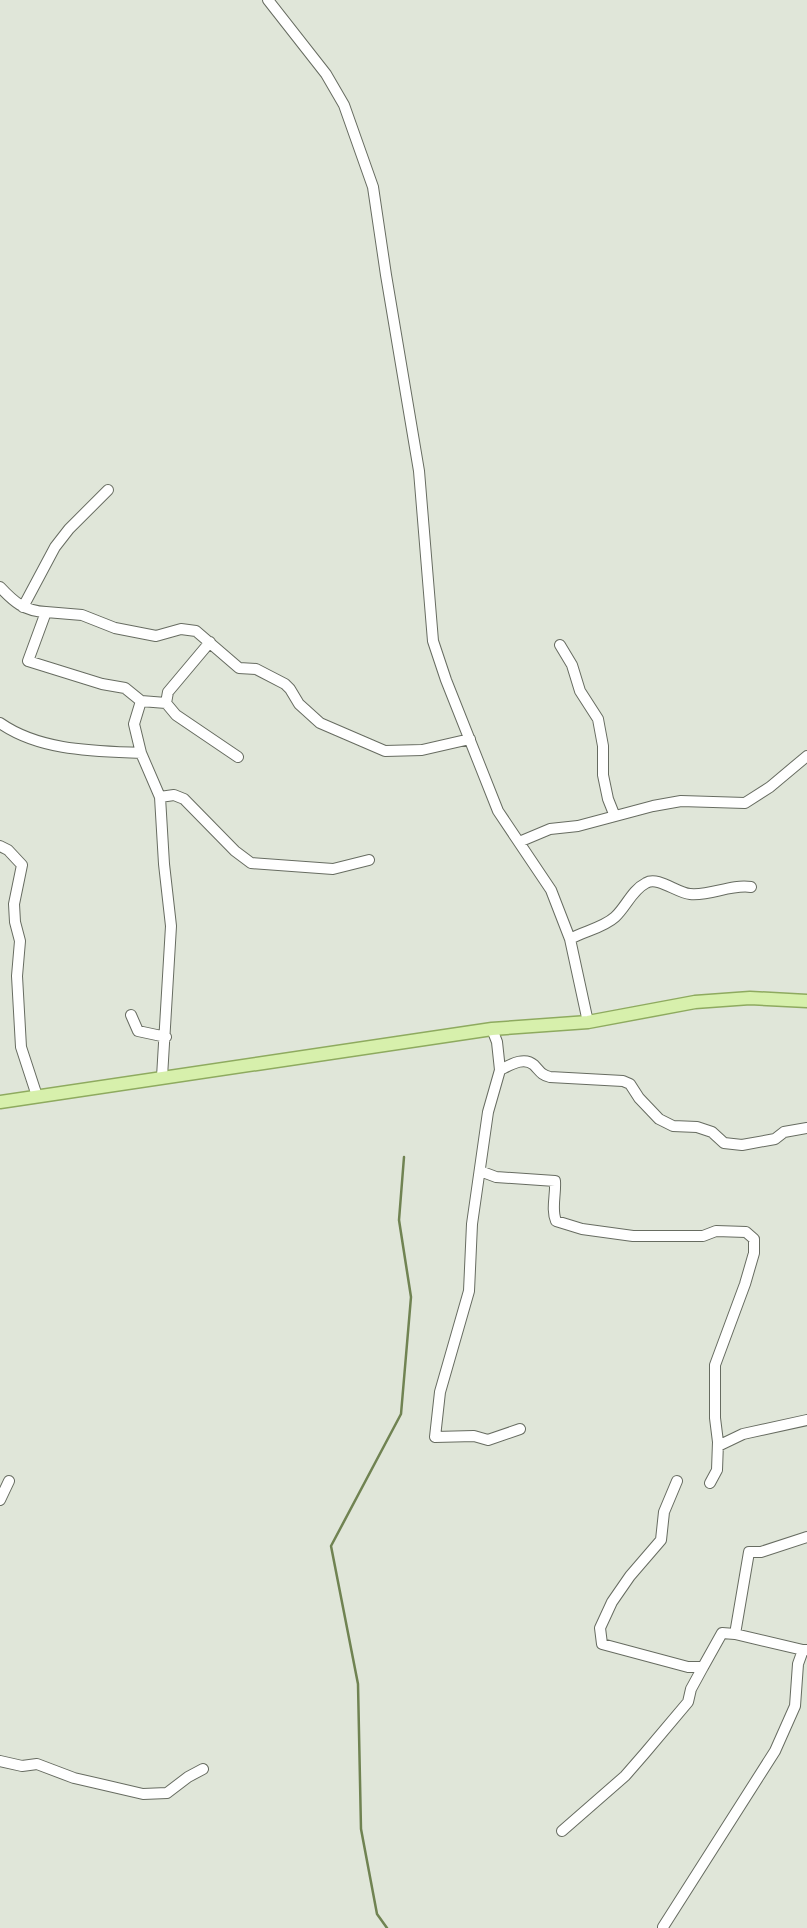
<svg xmlns="http://www.w3.org/2000/svg" width="807" height="1928" font-family="'Nunito Sans',sans-serif">
<style>
.lines{fill:none;stroke-linecap:round;stroke-linejoin:round}
.stream{stroke:#708352;stroke-width:2.5}
.minor-casing{stroke:#676c61;stroke-width:12}
.major-casing{stroke:#8eaa5f;stroke-width:15}
.minor{stroke:#fff;stroke-width:10}
.major{stroke:#d7f0ac;stroke-width:12}
</style>
<rect width="100%" height="100%" fill="#e0e6d9"/>
<g class="lines">
<!-- stream -->
<path class="stream" d="M387 1928 377 1914 361 1829 358 1684 331 1546 401 1414 411 1297 399 1220 404 1157"/>
<!-- minor casing -->
<g class="minor-casing">
<path id="minor" d="M268 0 326 74 344 105 373 187 386 275 419 471 433 641 446 680 498 811 551 890 570 939 588 1022
M0 587C14 602 24 611 46 612L28 661 102 684 125 688 141 701 134 724 141 753 160 797
M23 607 55 547 69 529 108 490
M46 612 82 615 115 628 156 636 181 629 196 631 239 668 256 669 285 684 290 689 299 704 320 723 385 751 422 750 470 739
M210 642 168 692 166 703 176 715 238 757
M560 645 572 665 580 691 598 719 603 746V775L608 799 614 814
M141 701 166 703
M0 723C40 751 94 751 141 753
M519 842 550 829 578 826 653 806 681 801 745 803 770 787 807 756
M0 846 8 850 22 865 14 904 15 922 20 941 17 976 21 1047 37 1096
M570 939C584 931 603 928 615 917 626 907 632 890 646 883 658 876 677 893 690 894 711 896 730 884 751 887
M131 1015 138 1031 166 1037
M492 1029 497 1042 500 1070 488 1112 472 1224 469 1291 440 1392 435 1437 474 1436 488 1440 520 1429
M500 1070C510 1065 524 1056 534 1065 540 1071 541 1075 550 1077L623 1081 630 1084 639 1098 659 1119 673 1126 697 1127 712 1132 724 1143 742 1145 775 1139 784 1132 807 1128
M162 1077 171 926 164 864 160 797 174 795 184 799 235 851 251 863 333 869 369 860
M480 1171 496 1177 555 1181C556 1195 551 1209 556 1221L582 1229 633 1236H703L716 1231 746 1232 754 1239V1253L745 1284 715 1365V1418L718 1442 717 1470 710 1483
M718 1446 743 1434 807 1420
M677 1481 664 1512 661 1540 630 1576 612 1602 600 1628 602 1644 688 1667H703L722 1633 735 1634
M0 1500 9 1481
M803 1650 735 1634 749 1552H761L807 1537
M0 1761 22 1766 37 1764 74 1778 143 1794 167 1793 188 1777 203 1769
M562 1831 625 1776 645 1753 688 1702 691 1689 703 1667
M663 1927 775 1751 795 1706 798 1664 803 1650H807"/>
</g>
<!-- major casing -->
<g class="major-casing">
<path id="major" d="M0 1102 492 1029 588 1022 695 1002 750 998 807 1001"/>
</g>
<!-- minor -->
<use href="#minor" class="minor"/>
<!-- major -->
<use href="#major" class="major"/>
</g>
</svg>
